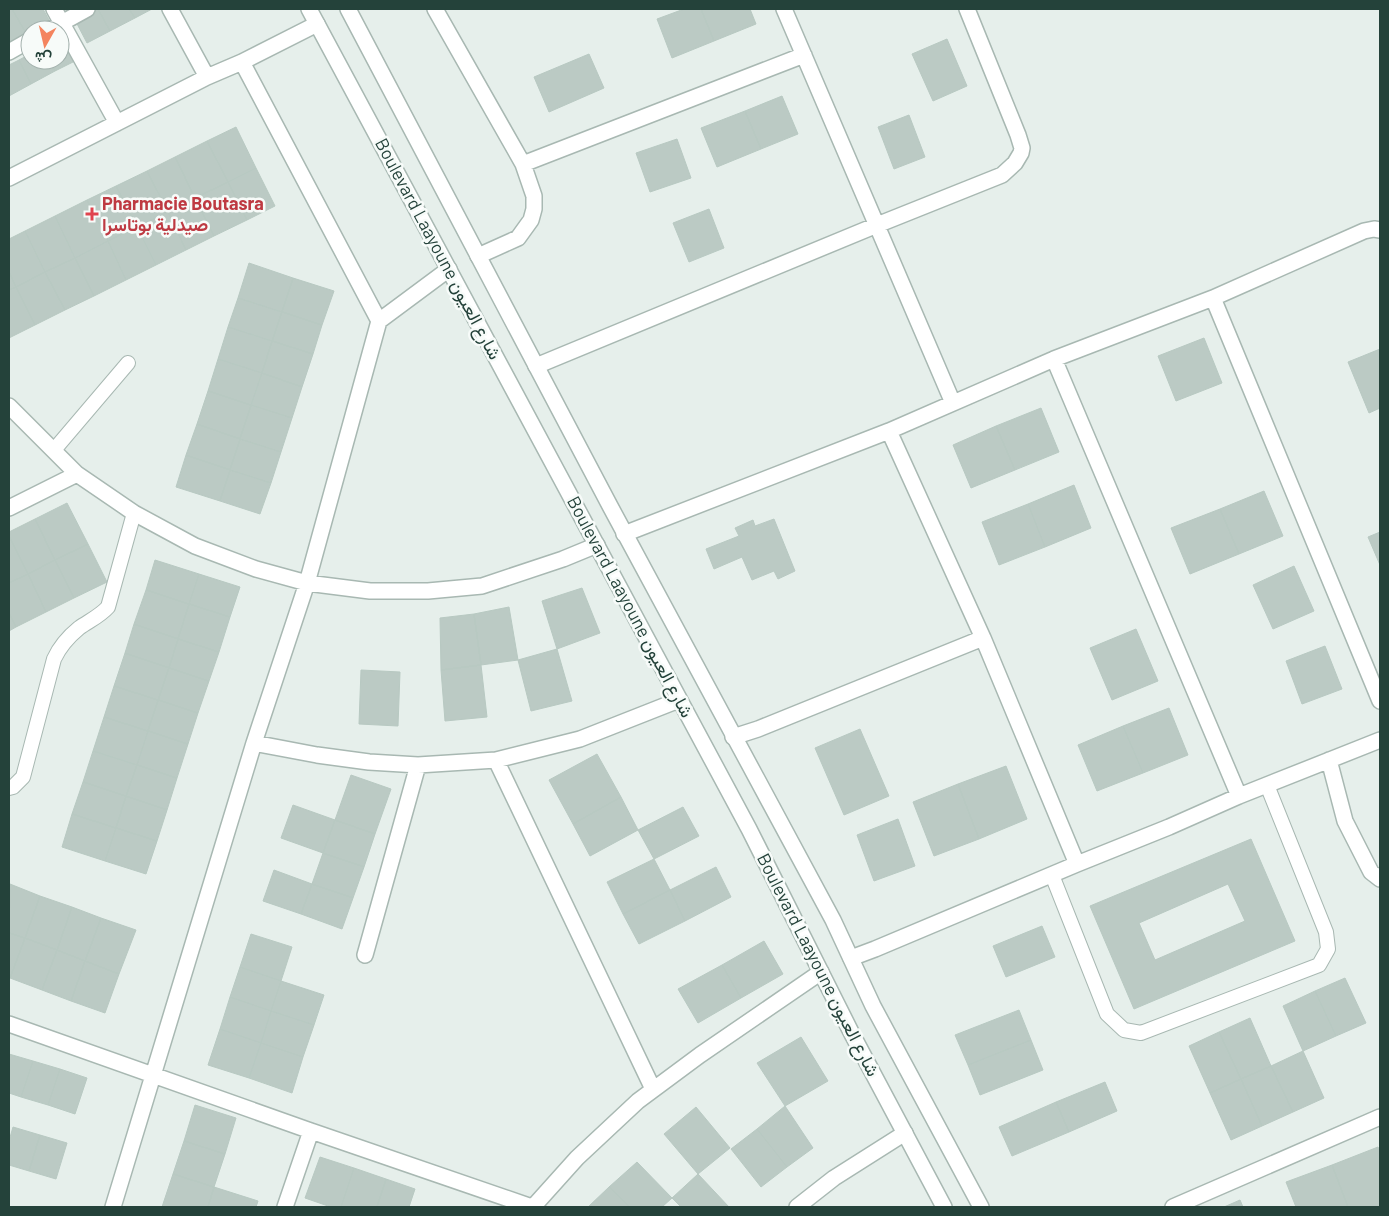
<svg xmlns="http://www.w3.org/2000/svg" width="1389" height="1216" font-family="Barlow,Vazirmatn,sans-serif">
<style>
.building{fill:#bbcac4;stroke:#b8c9c2;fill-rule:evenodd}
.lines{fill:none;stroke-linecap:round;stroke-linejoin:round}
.service-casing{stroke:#a8b8b2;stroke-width:16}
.minor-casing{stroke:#a8b8b2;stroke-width:18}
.tertiary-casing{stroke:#a8b8b2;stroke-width:18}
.service{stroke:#fff;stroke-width:14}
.minor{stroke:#fff;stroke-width:15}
.tertiary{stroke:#fff;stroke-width:15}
.health-dot{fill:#e0444e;stroke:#f7fbf9;stroke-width:2}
.labels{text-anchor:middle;stroke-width:5;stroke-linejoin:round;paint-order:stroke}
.health-label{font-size:18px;font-weight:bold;fill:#be3a42;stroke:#f7fbf9;text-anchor:start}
.street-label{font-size:18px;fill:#24423a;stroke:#f7fbf9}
</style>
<rect width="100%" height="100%" fill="#e6efeb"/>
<!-- building -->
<path class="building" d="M12 9H43L49 20 26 33Z
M12 9 26 33 9 43V10Z
M95 9H98L110 31 87 43 75 20Z
M98 9H129L135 18 110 31Z
M129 9H152L135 18Z
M684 9H701L714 41 672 58 657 19Z
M701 9H750L756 24 714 41Z
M68 34 81 58 55 71 50 60H60V38Z
M947 39 967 86 933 101 912 54Z
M30 54V60H50L55 71 31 84 19 60Z
M589 54 604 88 549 112 534 77Z
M19 60 31 84 9 96V65Z
M782 96 798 134 761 149 745 111Z
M745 111 761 149 717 167 701 128Z
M909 115 925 157 894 169 878 127Z
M236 127 256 168 228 182 207 141Z
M677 139 691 178 650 192 636 153Z
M207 141 228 182 195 198 175 157Z
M175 157 195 198 168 212 147 171Z
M256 168 275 206 247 220 228 182Z
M147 171 168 212 137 227 116 186Z
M228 182 247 220 214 236 195 198Z
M116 186 137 227 108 241 87 200Z
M195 198 214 236 186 250 168 212Z
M87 200 108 241 75 258 55 216Z
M709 209 724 248 689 262 673 223Z
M168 212 186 250 156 265 137 227Z
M55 216 75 258 45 272 25 231Z
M137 227 156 265 126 280 108 241Z
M25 231 45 272 16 287 9 272V239Z
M108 241 126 280 94 296 75 258Z
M75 258 94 296 65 310 45 272Z
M249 263 293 278 282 312 238 298Z
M9 272 16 287 9 290Z
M45 272 65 310 35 325 16 287Z
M293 278 334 291 322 325 282 312Z
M16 287 35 325 9 338V290Z
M238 298 282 312 272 341 228 327Z
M282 312 322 325 313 354 272 341Z
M228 327 272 341 262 373 218 359Z
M1204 338 1222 383 1176 401 1158 356Z
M272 341 313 354 302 387 262 373Z
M1380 349V408L1369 413 1348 362Z
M218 359 262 373 251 405 208 391Z
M262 373 302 387 292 418 251 405Z
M208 391 251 405 240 439 197 424Z
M251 405 292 418 281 452 240 439Z
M1041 408 1059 452 1015 470 996 426Z
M197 424 240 439 230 470 186 455Z
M996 426 1015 470 971 488 953 445Z
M240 439 281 452 271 483 230 470Z
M186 455 230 470 220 501 176 487Z
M230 470 271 483 260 514 220 501Z
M1074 485 1091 528 1045 547 1028 504Z
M1264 491 1283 536 1239 554 1220 509Z
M67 503 88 544 55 560 35 519Z
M1028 504 1045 547 999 565 982 522Z
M1220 509 1239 554 1190 574 1171 528Z
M35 519 55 560 28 574 9 536V532Z
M774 519 795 571 778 579 774 571 752 580 742 557 714 569 706 549 739 536 735 528 753 520 755 526Z
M1380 532V565L1368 537Z
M9 536 28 574 9 583Z
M88 544 107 582 74 598 55 560Z
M55 560 74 598 46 612 28 574Z
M155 560 199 574 189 604 146 590Z
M1294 566 1314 611 1273 629 1253 585Z
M28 574 46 612 16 627 9 613V583Z
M199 574 240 587 230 617 189 604Z
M582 588 600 633 557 649 542 601Z
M146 590 189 604 178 639 134 624Z
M189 604 230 617 219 652 178 639Z
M509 607 518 660 481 665 474 614Z
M9 613 16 627 9 631Z
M474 614 481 665 441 670 440 618Z
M134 624 178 639 169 668 125 653Z
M1136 629 1158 681 1112 700 1090 648Z
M178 639 219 652 209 681 169 668Z
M1325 646 1342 689 1302 704 1286 661Z
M557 649 572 701 531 711 518 660Z
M125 653 169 668 158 700 114 686Z
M481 665 487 717 445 721 441 670Z
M169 668 209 681 198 713 158 700Z
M361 670 400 672 398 726 359 724Z
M114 686 158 700 148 731 104 717Z
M158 700 198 713 188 744 148 731Z
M1169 708 1188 755 1143 773 1123 726Z
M104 717 148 731 137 765 93 751Z
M1123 726 1143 773 1097 791 1078 745Z
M860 729 889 796 844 815 815 748Z
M148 731 188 744 177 778 137 765Z
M93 751 137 765 126 796 83 782Z
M597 754 621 797 573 824 549 780Z
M137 765 177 778 167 810 126 796Z
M1006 766 1027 819 979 839 958 784Z
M351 775 391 789 375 834 335 820Z
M83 782 126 796 116 828 72 814Z
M958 784 979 839 934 856 913 802Z
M126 796 167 810 157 841 116 828Z
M621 797 638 830 590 856 573 824Z
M293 805 335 820 323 853 281 838Z
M683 807 699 836 654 859 638 830Z
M72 814 116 828 105 861 62 847Z
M898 819 915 866 874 881 857 835Z
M335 820 375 834 364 867 323 853Z
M116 828 157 841 146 874 105 861Z
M1251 839 1295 941 1134 1009 1090 906ZM1228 884 1245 921 1155 960 1139 923Z
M323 853 364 867 353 898 312 884Z
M654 859 670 890 623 914 607 882Z
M716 867 731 897 685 921 670 890Z
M274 870 312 884 301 914 263 901Z
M10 884 40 896 25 938 9 933Z
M312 884 353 898 342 929 301 914Z
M670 890 685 921 639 944 623 914Z
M40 896 72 907 57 950 25 938Z
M72 907 101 918 85 961 57 950Z
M101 918 136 930 119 974 85 961Z
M1042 926 1055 957 1006 977 993 946Z
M9 933 25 938 10 978H9Z
M251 934 292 947 281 981 240 967Z
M25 938 57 950 42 990 10 978Z
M764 941 783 974 741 998 722 965Z
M57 950 85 961 71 1001 42 990Z
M85 961 119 974 105 1013 71 1001Z
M722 965 741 998 698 1023 678 989Z
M240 967 281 981 271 1011 230 997Z
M1345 978 1366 1023 1336 1036 1315 991Z
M281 981 324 995 314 1025 271 1011Z
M1315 991 1336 1036 1303 1051 1283 1006Z
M230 997 271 1011 261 1043 220 1029Z
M1019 1010 1031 1040 968 1065 955 1035Z
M271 1011 314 1025 303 1057 261 1043Z
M1250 1018 1271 1066 1241 1079 1219 1032Z
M220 1029 261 1043 249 1078 208 1065Z
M1219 1032 1241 1079 1210 1093 1189 1046Z
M801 1037 828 1081 785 1106 757 1063Z
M1031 1040 1043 1070 980 1095 968 1065Z
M261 1043 303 1057 292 1093 249 1078Z
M1303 1051 1324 1098 1293 1112 1271 1066Z
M9 1054 33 1061 21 1097 9 1093Z
M33 1061 60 1069 48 1105 21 1097Z
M1271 1066 1293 1112 1262 1126 1241 1079Z
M60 1069 87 1078 75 1114 48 1105Z
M1241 1079 1262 1126 1231 1140 1210 1093Z
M1105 1082 1117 1111 1069 1132 1056 1102Z
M1056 1102 1069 1132 1012 1156 999 1127Z
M195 1105 236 1118 225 1154 184 1141Z
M785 1106 813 1148 787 1167 757 1129Z
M696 1107 730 1148 698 1174 664 1134Z
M13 1127 40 1135 29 1171 9 1165V1141Z
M757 1129 787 1167 761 1187 731 1149Z
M40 1135 67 1143 56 1179 29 1171Z
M184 1141 225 1154 214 1187 173 1174Z
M1378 1147 1380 1151V1207H1348L1332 1165Z
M320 1157 354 1168 341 1207H331L305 1198Z
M637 1162 672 1198 662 1207H630L609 1187Z
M1332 1165 1348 1207H1296L1286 1182Z
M354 1168 386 1179 377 1207H341Z
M173 1174 214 1187 208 1207H162Z
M698 1174 729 1207H681L672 1198Z
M386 1179 415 1189 409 1207H377Z
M214 1187 258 1201 256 1207H208Z
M609 1187 630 1207H588Z
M1240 1200 1243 1207H1224Z"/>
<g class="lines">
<!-- service casing -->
<g class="service-casing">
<path id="service" d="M54 450 128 363
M9 788 13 787 23 777 54 659C60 646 68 637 79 628 89 621 100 616 108 607L134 513
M1052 875 1107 1014 1124 1030 1141 1033 1319 965 1328 949 1326 932 1267 785"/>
</g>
<!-- minor casing -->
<g class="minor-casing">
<path id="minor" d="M54 9 117 123
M170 9 207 77
M435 9 523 164 534 196V209L531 220 518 238 478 256
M784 9 953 403
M49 30 87 9
M9 52 30 40
M242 62 379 321 449 269
M523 164 804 55
M9 178 207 77 242 62 317 24
M1380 230 1374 229 1364 231 1213 298 1380 701
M1054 359 1239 796
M536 366 877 225 1002 175 1015 163 1021 153 1022 148 1018 135 967 9
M9 406 77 474 134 513 195 546 256 569 307 583 370 591H428L482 586 563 559 597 545
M889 431 983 638 1077 864
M9 508 77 474
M624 534 889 431 1054 359 1213 298
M733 737 758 729 983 638
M254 743 317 755 369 762 418 765 496 760 580 739 679 700
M496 760 653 1089
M1329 760 1345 821 1371 872 1380 879
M365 955 418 765
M851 958 875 949 1077 864 1169 827 1239 796 1380 740
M9 1024 308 1130 532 1207
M113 1207 254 743 307 583 379 321
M285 1207 311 1131
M533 1207 577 1158 638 1101 700 1055 821 972
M797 1207 834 1178 905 1133
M1173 1207 1380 1117"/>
</g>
<!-- tertiary casing -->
<g class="tertiary-casing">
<path id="tertiary" d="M309 9 749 829 852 1034 944 1207
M348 9 610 506 833 920 873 1006 981 1207"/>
</g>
<!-- service -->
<use href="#service" class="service"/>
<!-- minor -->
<use href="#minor" class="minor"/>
<!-- tertiary -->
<use href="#tertiary" class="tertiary"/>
</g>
<!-- markers -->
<path class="health-dot" d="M89.5 206.5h5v5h5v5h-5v5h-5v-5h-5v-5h5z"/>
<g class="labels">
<!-- health labels -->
<g class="health-label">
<text x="102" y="210">Pharmacie Boutasra<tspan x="102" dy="21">صيدلية بوتاسرا</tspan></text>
</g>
<!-- street labels -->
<g class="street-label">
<text transform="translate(438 249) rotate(62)" y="6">Boulevard Laayoune شارع العيون</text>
<text transform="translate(630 607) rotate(62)" y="6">Boulevard Laayoune شارع العيون</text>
<text transform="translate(818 965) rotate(63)" y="6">Boulevard Laayoune شارع العيون</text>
</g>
</g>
<!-- border -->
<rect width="1389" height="1216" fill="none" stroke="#24423a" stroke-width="20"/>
<!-- north arrow -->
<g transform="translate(45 45) rotate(188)"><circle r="24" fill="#f7fbf9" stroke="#a3b1ad"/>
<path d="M0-4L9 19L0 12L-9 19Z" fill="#f4845f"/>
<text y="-8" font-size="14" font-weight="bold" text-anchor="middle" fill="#24423a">ش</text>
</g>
</svg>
